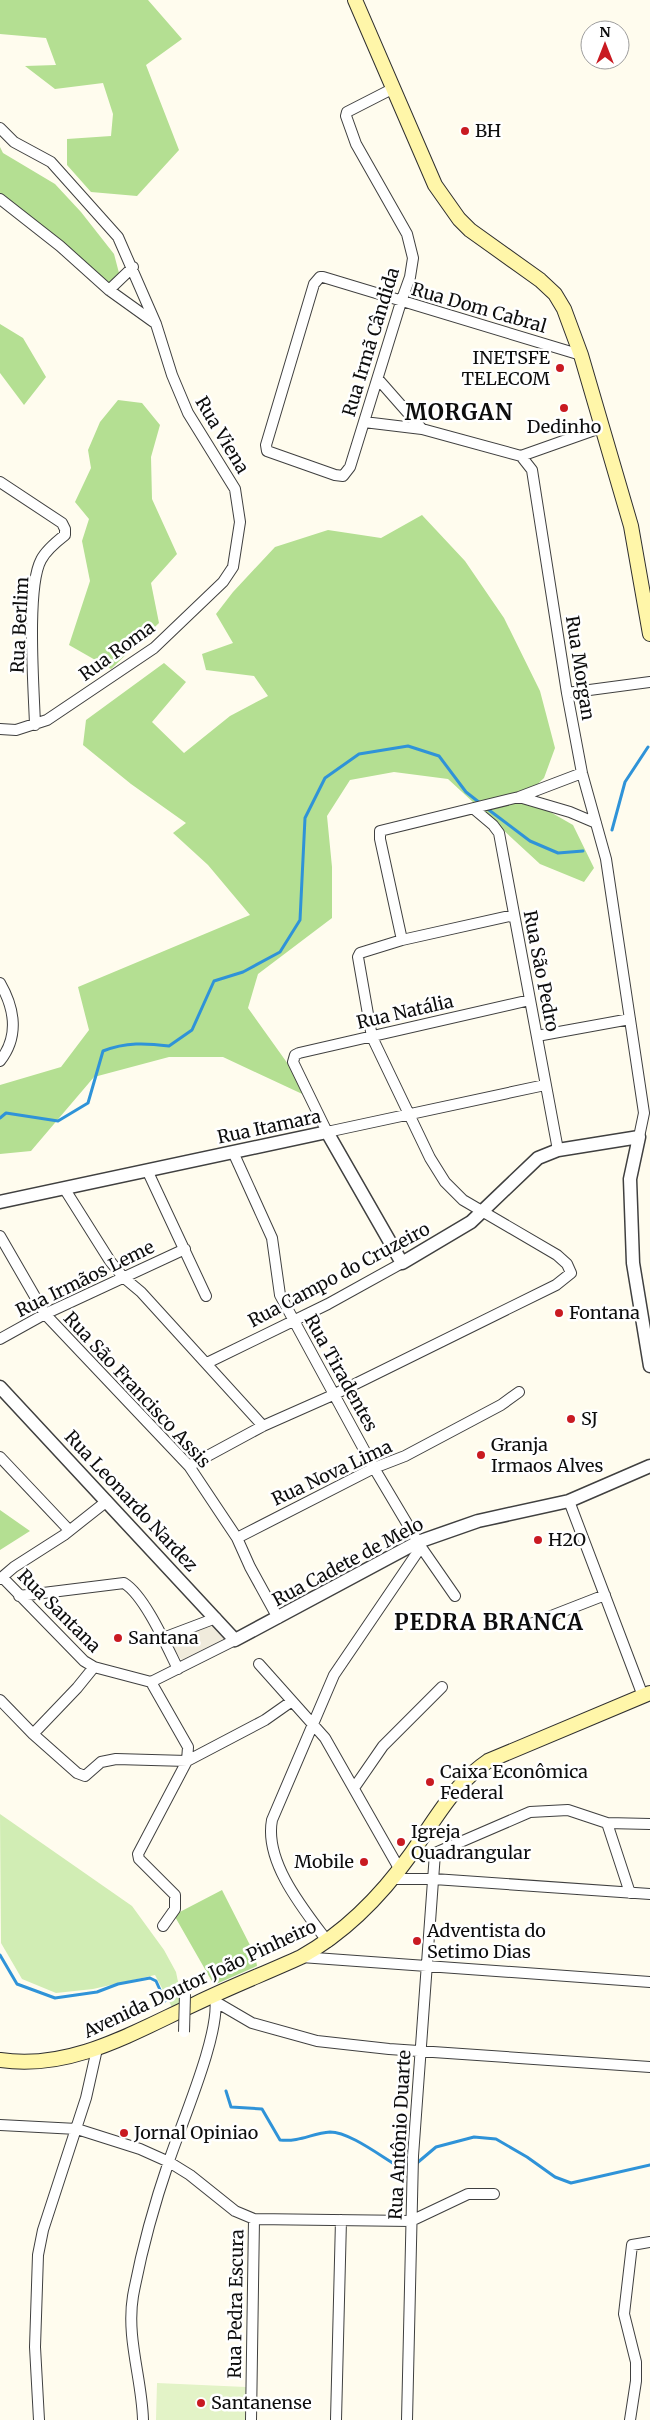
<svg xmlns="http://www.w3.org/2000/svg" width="650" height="2420" font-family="Merriweather,serif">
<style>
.green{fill:#d1edb4}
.forest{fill:#b4df92}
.pitch{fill:#e3f3c7}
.plaza{fill:#f0ebdc}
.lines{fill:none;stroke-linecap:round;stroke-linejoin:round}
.stream{stroke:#2f93d8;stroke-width:3}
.minor-casing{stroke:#404040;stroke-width:12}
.tertiary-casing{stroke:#404040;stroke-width:15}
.secondary-casing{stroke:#2f2f2f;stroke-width:16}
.minor{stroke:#fff;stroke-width:10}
.tertiary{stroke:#fff;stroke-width:12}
.secondary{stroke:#fff6a9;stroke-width:14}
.minor-bridge-casing{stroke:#404040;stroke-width:12;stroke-linecap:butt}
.minor-bridge{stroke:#fff;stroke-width:10}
.poi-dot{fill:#c91a21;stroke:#fff;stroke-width:2}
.labels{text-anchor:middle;stroke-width:5;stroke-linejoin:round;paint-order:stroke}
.poi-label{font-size:18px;fill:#0d0d0d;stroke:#fff;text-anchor:start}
.street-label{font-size:18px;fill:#0d0d0d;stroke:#fff}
.district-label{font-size:22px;font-weight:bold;letter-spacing:1px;fill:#0d0d0d;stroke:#fff}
</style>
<rect width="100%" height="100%" fill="#fffcee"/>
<!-- green -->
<path class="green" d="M0 1814 132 1906 164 1950 176 1972 183 2006 173 2009 155 1975 93 1989 56 1993 22 1979 1 1943Z"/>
<!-- forest -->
<path class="forest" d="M0 0H148L182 39 146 65 179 150 137 196 91 192 67 165V139L111 136 113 114 103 83 55 89 25 66 56 65 46 38 0 34Z
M0 147 3 153 55 184 81 212 114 254 119 273 114 283 97 279 0 204Z
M0 324 23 338 46 377 24 405 0 373Z
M118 400 142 403 160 425 151 457 152 499 177 554 151 583 159 623 111 669 69 645 90 581 82 541 89 519 75 502 91 468 88 450 100 422Z
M422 515 465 561 504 618 540 691 555 748 544 778 524 797 573 825 594 868 584 882 540 864 448 779 394 772 350 780 327 816 332 867V918L258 974 248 1008 313 1099 223 1057H169L94 1077 31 1151 0 1154V1085L61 1067 89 1030 78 987 250 915 208 865 173 833 186 823 131 784 83 745 86 720 164 663 186 682 152 722 184 753 230 716 268 696 254 676 206 670 202 654 233 643 216 614 233 592 275 547 328 530 381 538Z
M0 1510 30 1531 0 1550Z
M222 1890 255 1955 257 1966 214 1985 174 1915Z"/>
<!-- pitch -->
<path class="pitch" d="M157 2383 246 2387 245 2420H156Z"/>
<!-- plaza -->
<path class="plaza" d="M214 1626 227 1641 183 1662 172 1647 177 1638 183 1634Z"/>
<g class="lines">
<!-- stream -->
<path class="stream" d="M485 807 530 841 558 853 583 851
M612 830 625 782 648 747
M0 1118 6 1113 58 1121 88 1103 103 1051C126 1042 146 1043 169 1046L192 1030 214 981 243 972 280 952 300 920 305 818 325 778 359 754 408 746 439 756 466 792 480 803
M0 1955 17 1984 55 1998 97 1992 118 1984 150 1978 156 1981 165 2001
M226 2091 231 2107 262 2109 280 2140C301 2142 312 2133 330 2132 349 2132 379 2155 396 2165
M417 2163 436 2147 474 2137 496 2139 527 2157 555 2177 571 2183 650 2165"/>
<!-- minor casing -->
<g class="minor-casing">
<path id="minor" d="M392 89 347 112 346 116 356 144 407 234 413 258 410 277 401 302 350 467 343 476 335 475 267 451 266 445 314 284 320 277H323L581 355
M0 128 14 142 51 162 118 237 156 324 172 375 188 413 235 489 240 522 233 567 223 582 154 648 47 720 16 730 0 729
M0 199 60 246 109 290 155 323
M109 290 133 267
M378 379 422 429 521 456 603 427
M364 422 422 429
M521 456 532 470 567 693 582 773 606 859 644 1113 639 1137
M0 482 62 523 65 529V535C56 542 46 550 41 560 26 588 34 691 35 725
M567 693 650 682
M519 797 570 812 596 823
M474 809 493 825 499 833 558 1150
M402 940 380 839V831L519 797 582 773
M0 983C15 1009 19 1037 0 1061
M530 1000 299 1053 295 1055 293 1062 327 1132 545 1085
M537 1036 630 1019
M233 1152 272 1238 280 1295 374 1468 421 1547 455 1596
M147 1170 206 1296
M64 1188 110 1261 123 1277 141 1292 263 1426
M0 1236 45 1314 189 1466 237 1538 250 1567 278 1618
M0 1339 45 1314 185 1249
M207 1363 328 1304 402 1263
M0 1457 69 1530
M189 1466 263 1426 333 1395 556 1285 571 1273 567 1264 557 1255 463 1200 445 1182 430 1158 372 1037 358 957 360 953 402 940 514 915
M569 1501 643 1696
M237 1538 374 1468 405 1456 501 1405 519 1392
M2 1577 84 1661 94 1667 151 1682 188 1747 187 1761 138 1854 139 1859 175 1895V1909L163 1926
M0 1579 14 1567 64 1535 107 1501
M19 1596 124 1583C145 1596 167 1647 178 1669
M528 1625 605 1595
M163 1638 216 1618
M259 1664 325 1738 400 1870
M151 1682 235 1640
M0 1700 33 1734 77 1773 85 1776 101 1762 116 1759 187 1761 265 1720 292 1701
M33 1734 77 1688 94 1667
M354 1788 383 1746 442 1687
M607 1823 630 1893
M412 1853H435L530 1812 568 1810 607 1823 650 1824
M391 1879H434L650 1894
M328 1942C304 1910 264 1862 272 1820L334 1675 421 1547
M301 1957 650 1982
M216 2002 252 2023 317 2041 389 2049 650 2067
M0 2125 77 2129 140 2149 169 2162 190 2175 235 2211 254 2219 411 2221 468 2194H494
M39 2420 35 2347 38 2255 43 2230 86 2098 97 2049
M143 2420C142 2379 126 2338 133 2296 141 2253 155 2202 169 2161 181 2124 221 2033 215 1998
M251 2420 254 2219
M336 2420 341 2220
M407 2420 413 2156 435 1853
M630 2420 636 2381V2362L624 2314 632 2245 650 2242"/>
</g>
<!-- tertiary casing -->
<g class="tertiary-casing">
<path id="tertiary" d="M0 1202 327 1132 402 1263 471 1222 538 1158 558 1150 639 1137 630 1179 633 1263 650 1366
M0 1387 235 1640 418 1542 478 1521 569 1501 650 1466"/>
</g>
<!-- secondary casing -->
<g class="secondary-casing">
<path id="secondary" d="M355 0 435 185 459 219 470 230 540 280 555 294 564 309 581 355 631 526 650 634
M0 2060C70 2071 134 2032 195 2004 230 1987 266 1973 301 1957 346 1932 381 1896 411 1854 435 1820 453 1785 488 1761L650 1693"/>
</g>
<!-- minor -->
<use href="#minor" class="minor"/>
<!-- tertiary -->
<use href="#tertiary" class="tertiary"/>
<!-- secondary -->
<use href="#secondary" class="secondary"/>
<!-- minor-bridge casing -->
<g class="minor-bridge-casing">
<path id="minor-bridge" d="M184 2032 185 1994"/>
</g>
<!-- minor-bridge -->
<use href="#minor-bridge" class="minor-bridge"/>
</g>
<!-- markers -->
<g class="poi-dot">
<circle cx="465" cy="131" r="5"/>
<circle cx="560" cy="368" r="5"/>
<circle cx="564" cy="408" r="5"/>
<circle cx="559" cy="1313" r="5"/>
<circle cx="571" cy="1419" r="5"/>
<circle cx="481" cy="1455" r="5"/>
<circle cx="538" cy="1540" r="5"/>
<circle cx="118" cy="1638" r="5"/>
<circle cx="430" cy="1782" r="5"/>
<circle cx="401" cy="1842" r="5"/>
<circle cx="364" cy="1862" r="5"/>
<circle cx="417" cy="1941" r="5"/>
<circle cx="124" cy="2133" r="5"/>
<circle cx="201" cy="2403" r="5"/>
</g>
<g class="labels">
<!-- poi labels -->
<g class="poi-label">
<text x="475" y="137">BH</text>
<text x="550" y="364" text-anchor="end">INETSFE<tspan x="550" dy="21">TELECOM</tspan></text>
<text x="564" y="433" text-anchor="middle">Dedinho</text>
<text x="569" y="1319">Fontana</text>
<text x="581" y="1425">SJ</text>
<text x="491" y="1451">Granja<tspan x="491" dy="21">Irmaos Alves</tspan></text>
<text x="548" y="1546">H2O</text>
<text x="128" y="1644">Santana</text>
<text x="440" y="1778">Caixa Econômica<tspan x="440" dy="21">Federal</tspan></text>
<text x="411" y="1838">Igreja<tspan x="411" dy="21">Quadrangular</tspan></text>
<text x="354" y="1868" text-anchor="end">Mobile</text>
<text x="427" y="1937">Adventista do<tspan x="427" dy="21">Setimo Dias</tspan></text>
<text x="134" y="2139">Jornal Opiniao</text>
<text x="211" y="2409">Santanense</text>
</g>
<!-- street labels -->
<g class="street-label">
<text transform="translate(479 308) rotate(16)" y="6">Rua Dom Cabral</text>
<text transform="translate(371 342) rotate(-73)" y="6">Rua Irmã Cândida</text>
<text transform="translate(222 435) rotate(59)" y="6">Rua Viena</text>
<text transform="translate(20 625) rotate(-87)" y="6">Rua Berlim</text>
<text transform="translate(117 651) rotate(-36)" y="6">Rua Roma</text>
<text transform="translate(580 668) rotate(81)" y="6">Rua Morgan</text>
<text transform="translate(541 971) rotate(79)" y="6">Rua São Pedro</text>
<text transform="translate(405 1012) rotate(-13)" y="6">Rua Natália</text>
<text transform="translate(269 1127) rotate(-12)" y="6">Rua Itamara</text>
<text transform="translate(339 1275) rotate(-28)" y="6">Rua Campo do Cruzeiro</text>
<text transform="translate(85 1279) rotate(-26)" y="6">Rua Irmãos Leme</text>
<text transform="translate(341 1373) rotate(61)" y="6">Rua Tiradentes</text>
<text transform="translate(137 1390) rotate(47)" y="6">Rua São Francisco Assis</text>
<text transform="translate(332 1473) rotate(-25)" y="6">Rua Nova Lima</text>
<text transform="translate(131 1501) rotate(47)" y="6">Rua Leonardo Nardez</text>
<text transform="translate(348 1562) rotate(-28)" y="6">Rua Cadete de Melo</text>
<text transform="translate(59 1611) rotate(45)" y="6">Rua Santana</text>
<text transform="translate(200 1979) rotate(-25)" y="6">Avenida Doutor João Pinheiro</text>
<text transform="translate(400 2135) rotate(-87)" y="6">Rua Antônio Duarte</text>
<text transform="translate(236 2304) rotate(-89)" y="6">Rua Pedra Escura</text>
</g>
<!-- district labels -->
<g class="district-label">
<text x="459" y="420">MORGAN</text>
<text x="489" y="1630">PEDRA BRANCA</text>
</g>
</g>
<!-- north arrow -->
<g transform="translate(605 45)"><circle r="24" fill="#ffffff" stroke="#9e9e9e"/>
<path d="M0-4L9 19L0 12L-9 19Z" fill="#c91a21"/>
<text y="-8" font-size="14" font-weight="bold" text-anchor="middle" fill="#0d0d0d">N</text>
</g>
</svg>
